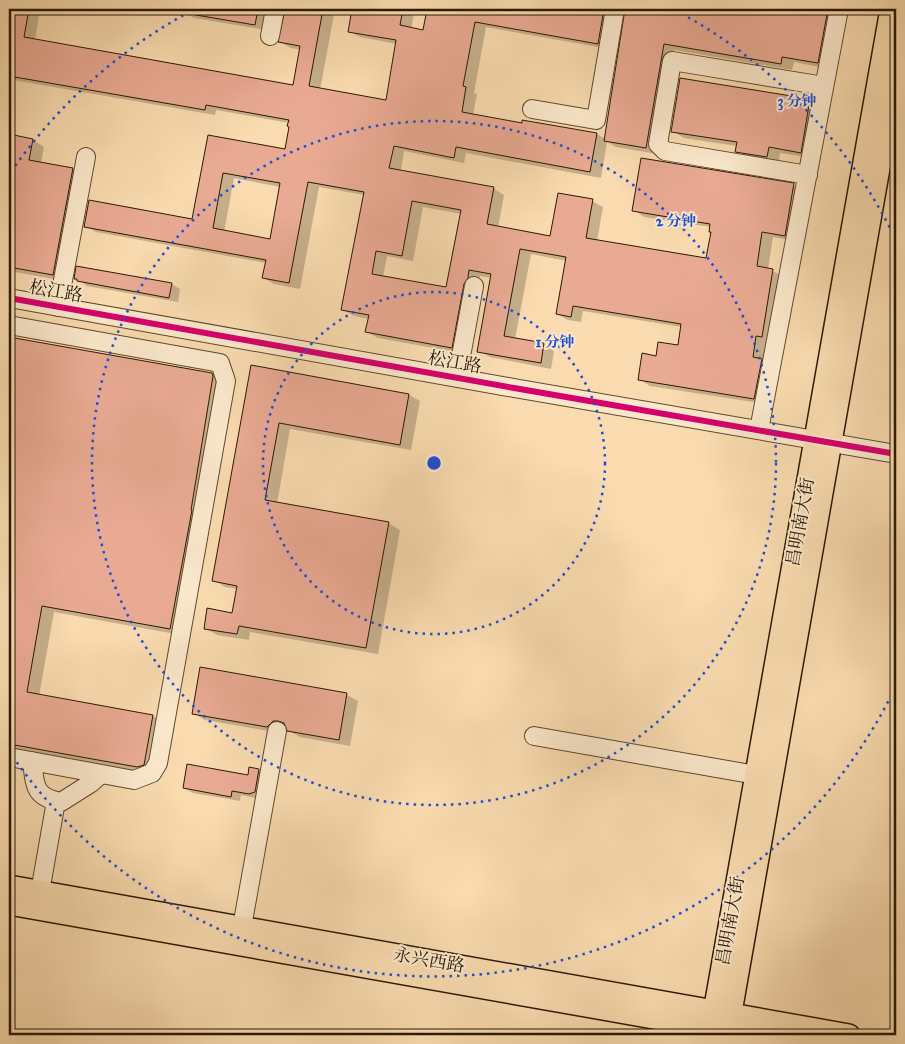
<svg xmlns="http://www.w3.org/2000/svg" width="905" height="1044" font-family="'IM FELL Great Primer','Noto Serif SC',serif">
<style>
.shadow{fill:#0003;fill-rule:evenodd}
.building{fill:#e9aa93;stroke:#2b1900;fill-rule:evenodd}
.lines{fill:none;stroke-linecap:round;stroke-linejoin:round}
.minor-casing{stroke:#5e4a2c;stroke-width:20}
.major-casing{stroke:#2b1900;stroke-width:24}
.minor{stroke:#fbe8cb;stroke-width:18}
.major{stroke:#f9dbaf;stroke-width:21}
.cycleway-casing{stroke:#fbe8cb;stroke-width:9}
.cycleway{stroke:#d6006c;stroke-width:6}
.ring{fill:none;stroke:#1d4ed8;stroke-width:2.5;stroke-dasharray:2.5 5}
.labels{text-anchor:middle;stroke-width:4;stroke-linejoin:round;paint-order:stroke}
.street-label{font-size:18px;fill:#2b1900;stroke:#fbe8cb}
.centre{fill:#1d4ed8;stroke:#fbe8cb;stroke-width:2.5}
.ring-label{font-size:15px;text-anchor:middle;font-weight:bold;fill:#1d4ed8;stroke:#fbe8cb;stroke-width:4;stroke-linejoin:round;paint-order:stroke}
</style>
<rect width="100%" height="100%" fill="#f9dbaf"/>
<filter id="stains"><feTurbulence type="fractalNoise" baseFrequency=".004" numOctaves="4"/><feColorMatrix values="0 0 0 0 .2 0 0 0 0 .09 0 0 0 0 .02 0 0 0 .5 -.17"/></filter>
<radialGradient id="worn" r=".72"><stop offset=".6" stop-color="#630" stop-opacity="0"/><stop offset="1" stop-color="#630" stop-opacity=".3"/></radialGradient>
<!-- shadow -->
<path class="shadow" d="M9 9H40L35 40 294 86 301 50 291 48 280 42 286 9H335L320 90 387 102 397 44 360 37 349 31 354 9H415L411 29 424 31 428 9H618L609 49 486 27 474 93 477 94 473 115 523 124V121L597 134 605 139 626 9H840L829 69 794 62 792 70 675 50 657 154 616 147 607 142 601 178 466 153 464 163 404 151 401 171 493 188 504 195 498 228 551 237 592 201 603 207 597 241 708 259 712 233 711 227 644 217 634 210 793 185 804 191 796 241 773 237 768 269 783 276 772 342 767 341 764 361 765 404 650 386 639 379 657 357 679 347 682 327 583 311 581 322 568 320 557 314 567 261 531 254 515 339 544 345 554 351 551 369 490 357 479 351 492 278 480 276 462 353 378 338 367 332 369 319 354 316 343 310 364 195 319 187 300 289 274 284 264 278 266 263 96 232 85 226 193 220 209 136 286 150 291 127 289 123 216 110 215 115 13 80 9 77V39L11 27 9 26ZM234 178 280 187 271 240 224 232ZM423 207 462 214 447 289 383 277 387 256 413 261Z
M183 9H269L266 30 194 18 183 12Z
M809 100 821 107 813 158 780 153 779 163 748 158 736 151 737 146 684 138 672 131Z
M9 136 33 140 44 147 41 163 73 169 84 175 65 281 9 271Z
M79 280 172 284 180 289 178 302 87 286Z
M9 338 212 374 224 381 181 635 54 612 39 696 153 716 164 723 150 773 9 748Z
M252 367 409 395 420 401 411 450 290 429 277 504 388 523 400 530 378 654 250 632 249 640 217 635 205 628 233 614 238 589 225 587 214 580Z
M347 695 358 701 350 746 300 737 288 730 287 727 280 733 205 720 193 713Z
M250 769 259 770 268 775 259 799 241 795 240 801 193 793 184 788 249 776Z
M187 1029 220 1035H186Z"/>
<!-- building -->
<path class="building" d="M9 9H29L24 37 293 85 300 46 278 42 285 9H323L309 86 386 100 396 40 348 32 352 9H403L400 25 423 30 427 9H604L598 44 475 22 463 86 466 87 462 112 522 123V120L597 133 590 172 456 147 454 158 394 146 389 168 494 187 487 224 550 236 558 193 593 199 586 238 706 258 711 232H709L710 224 632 211 641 158 794 183 785 236 762 232 757 266 773 269 762 337 756 336 753 357 762 359 754 399 638 380 642 353 656 356 658 342 678 345 681 324 573 306 571 317 556 314 566 257 520 249 504 336 544 343 541 363 477 352 491 274 469 270 468 278 464 284 452 348 365 332 369 315 341 310 364 192 308 182 289 283 262 278 266 260 84 227 89 200 192 219 208 135 285 149 289 127 287 126 289 120 206 105 205 110 9 76ZM223 173 280 183 270 239 213 228ZM412 201 461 210 446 287 372 274 376 251 402 256Z
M197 9H258L255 25 196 15Z
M625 9H828L818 63 782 57 781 64 664 44 646 148 604 141Z
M680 78 810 99 801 153 769 147 767 157 735 152 737 142 671 132Z
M9 134 33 139 29 160 73 168 53 275 9 267Z
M76 266 172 283 169 298 77 281V279H74Z
M9 337 212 373 213 376 191 510H192L170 629 42 606 27 692 153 715 144 765 137 767 9 744Z
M251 365 409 394 400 445 279 423 265 500 389 522 366 648 239 626 237 634 204 629 207 608 232 613 237 586 212 581Z
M200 667 347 693 339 740 287 731 284 723 278 721H273L267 727 192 714Z
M187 764 248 775 249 767 259 769 255 792 249 794 232 791 231 797 183 788Z"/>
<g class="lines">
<!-- minor casing -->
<g class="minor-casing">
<path id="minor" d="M270 36 275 9
M532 109 596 120 615 9
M808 175 665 151 658 144 672 61 824 86
M9 298 514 388 896 454
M58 307 86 157
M9 325 220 363 226 381 158 763 152 773 134 780 9 757
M457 378 474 286
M759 430 839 9
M534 736 756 775
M32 761C35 786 34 797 61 802L91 783 101 774
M40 892 56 801
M242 927 277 731"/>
</g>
<!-- major casing -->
<g class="major-casing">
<path id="major" d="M9 886 849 1035
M9 904 750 1035
M710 1035 891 9
M727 1035 896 71"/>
</g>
<!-- minor -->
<use href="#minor" class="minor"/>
<!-- major -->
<use href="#major" class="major"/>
<!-- cycleway casing -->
<g class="cycleway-casing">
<path id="cycleway" d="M9 298 514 388 896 454"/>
</g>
<!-- cycleway -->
<use href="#cycleway" class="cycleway"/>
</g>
<!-- distance rings -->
<g class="ring">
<circle cx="434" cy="463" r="171"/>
<circle cx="434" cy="463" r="342"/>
<path d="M895 688A513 513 0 0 1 11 754M11 172A513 513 0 0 1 193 10M675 10A513 513 0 0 1 895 238"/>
</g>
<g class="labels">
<!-- street labels -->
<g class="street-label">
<text transform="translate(56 291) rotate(10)" y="6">松江路</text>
<text transform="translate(455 362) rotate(10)" y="6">松江路</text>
<text transform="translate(800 522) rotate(-80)" y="6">昌明南大街</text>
<text transform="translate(730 921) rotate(-80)" y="6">昌明南大街</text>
<text transform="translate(429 960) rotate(10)" y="6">永兴西路</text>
</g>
</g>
<circle cx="434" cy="463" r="8" class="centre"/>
<g class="ring-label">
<text x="797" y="106">3 分钟</text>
<text x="676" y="226">2 分钟</text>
<text x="555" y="347">1 分钟</text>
</g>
<!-- margin -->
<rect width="905" height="1044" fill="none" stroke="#f9dbaf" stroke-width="30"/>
<rect x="10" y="10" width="885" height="1024" fill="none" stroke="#2b1900" stroke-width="2.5"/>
<rect x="15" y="15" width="875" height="1014" fill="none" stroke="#2b1900"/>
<rect width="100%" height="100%" filter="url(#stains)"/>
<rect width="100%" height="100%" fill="url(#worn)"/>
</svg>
